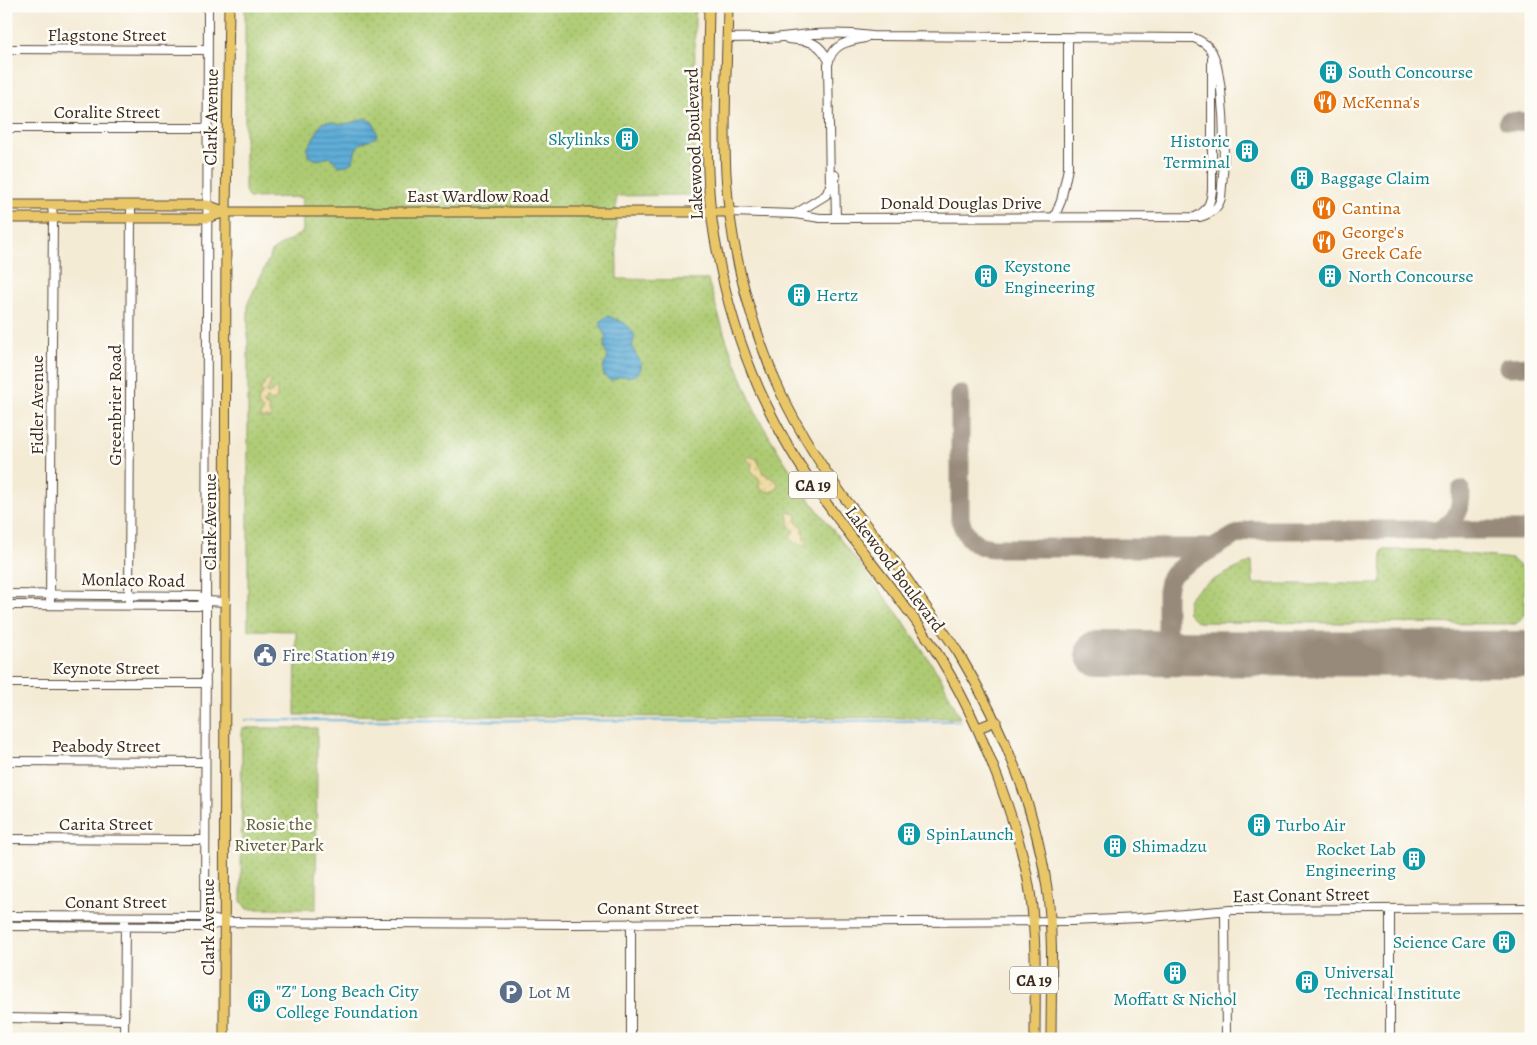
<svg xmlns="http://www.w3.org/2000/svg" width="1537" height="1045" font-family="Alegreya,serif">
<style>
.grass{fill:url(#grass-dots);stroke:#747a48}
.sand{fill:url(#sand-dots);stroke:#94825e}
.water{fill:url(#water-rules);stroke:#4c6c7b}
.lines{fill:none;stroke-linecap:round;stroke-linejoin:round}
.stream{stroke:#5eadd8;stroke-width:2}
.taxiway{stroke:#988a7a;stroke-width:19}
.runway{stroke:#988a7a;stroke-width:46}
.minor-casing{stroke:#574739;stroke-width:10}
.major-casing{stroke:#574739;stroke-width:11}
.minor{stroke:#fff;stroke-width:8}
.major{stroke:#e9c769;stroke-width:9}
.labels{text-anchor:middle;stroke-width:5;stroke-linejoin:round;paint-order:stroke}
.shield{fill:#fdfcf7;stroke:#75695f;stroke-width:1}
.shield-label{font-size:16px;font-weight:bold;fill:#3b2a1e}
.street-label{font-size:18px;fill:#3b2a1e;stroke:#fdfcf7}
.culture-label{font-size:18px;fill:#0d838f;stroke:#fdfcf7;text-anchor:start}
.food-label{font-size:18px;fill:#c56008;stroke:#fdfcf7;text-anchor:start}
.service-label{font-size:18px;fill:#4e5e75;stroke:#fdfcf7;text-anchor:start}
.park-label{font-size:18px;fill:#5d5a38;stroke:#fdfcf7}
</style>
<defs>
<pattern id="grass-dots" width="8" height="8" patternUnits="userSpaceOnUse" patternTransform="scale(1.25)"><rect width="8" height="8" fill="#adcb73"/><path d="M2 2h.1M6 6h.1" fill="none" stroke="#96ae63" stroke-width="1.8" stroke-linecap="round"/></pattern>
<pattern id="sand-dots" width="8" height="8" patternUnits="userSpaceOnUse" patternTransform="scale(1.25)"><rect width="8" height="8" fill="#eeda9e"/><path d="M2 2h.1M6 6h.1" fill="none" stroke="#cdbb88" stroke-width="1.8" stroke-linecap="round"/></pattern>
<pattern id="water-rules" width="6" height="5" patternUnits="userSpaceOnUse" patternTransform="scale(1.25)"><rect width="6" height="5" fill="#5eadd8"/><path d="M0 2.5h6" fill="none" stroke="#4f8daf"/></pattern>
</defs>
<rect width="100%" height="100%" fill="#fdfcf7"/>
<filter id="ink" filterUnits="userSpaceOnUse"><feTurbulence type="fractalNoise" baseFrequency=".02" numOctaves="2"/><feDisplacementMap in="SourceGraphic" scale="10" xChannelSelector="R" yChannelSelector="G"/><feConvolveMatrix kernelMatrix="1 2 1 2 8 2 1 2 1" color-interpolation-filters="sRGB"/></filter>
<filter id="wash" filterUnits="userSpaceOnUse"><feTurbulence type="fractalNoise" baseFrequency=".0096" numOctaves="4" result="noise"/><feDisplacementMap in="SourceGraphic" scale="20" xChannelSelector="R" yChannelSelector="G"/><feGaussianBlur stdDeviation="1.12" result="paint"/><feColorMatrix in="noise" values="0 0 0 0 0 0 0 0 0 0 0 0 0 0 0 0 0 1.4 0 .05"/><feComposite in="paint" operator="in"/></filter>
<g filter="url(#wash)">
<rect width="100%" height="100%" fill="#f4ebd5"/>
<!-- grass -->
<path class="grass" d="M245 6H695L694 195 616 196 617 279 708 280 726 339 757 416 783 459 813 504 901 618 941 678 960 718 295 715 296 631 248 630V303L273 250 303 232 302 197 249 198 245 191Z
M1382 550H1430L1512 559 1520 566 1523 571 1525 583 1524 615 1516 624 1197 622 1188 613C1187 607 1187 602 1190 597 1200 584 1236 569 1252 561L1253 584H1381Z
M242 728H317L316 909H247L241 901Z"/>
<!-- sand -->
<path class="sand" d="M266 380H269L271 382 269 386 270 389 266 391V393L269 394 275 389 277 390V398L275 400 270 401 266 399 264 405 269 406V412L271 416 270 419 266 417 262 419 260 416 263 410 259 406 258 401 262 394 260 388 264 386Z
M748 456 757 459 763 473 773 479 778 483 777 489 770 492 762 490 759 486 760 480 751 470 752 464 747 459Z
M787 512 796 514 797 517 796 521 797 523 803 527 804 540 807 543 806 545H803L799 543H796L790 537 794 530 789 526V518L787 515Z"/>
<!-- water -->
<path class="water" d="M365 118 374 123 377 134 375 138C356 145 357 143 353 162L347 165 339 166 336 162 330 157 317 160 308 156 307 149 322 123C330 120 334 123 342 124 350 124 358 120 365 118Z
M608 316C620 321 632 324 635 338 625 353 651 361 637 374 632 378 624 375 618 377 615 378 613 380 611 381L604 376 603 367 608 358 604 347 605 339 606 338C603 328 594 323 608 316Z"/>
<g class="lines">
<!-- stream -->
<path class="stream" d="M245 720 960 721"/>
<!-- taxiway -->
<path class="taxiway" d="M1508 121 1531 122
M1508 367 1531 366
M960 394V519C965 536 974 547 993 548H1212
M1435 530C1457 524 1461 511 1461 490
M1167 653V592L1169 581 1174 573 1183 566 1234 536 1250 530H1531"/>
<!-- runway -->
<path class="runway" d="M1098 653 1531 654"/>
</g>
</g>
<g filter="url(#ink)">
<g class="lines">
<!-- minor casing -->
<g class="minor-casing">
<path id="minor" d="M727 38C746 37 764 39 782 37 813 33 841 32 872 36L1194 38C1202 41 1208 45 1212 52 1218 63 1219 77 1221 90 1225 126 1225 162 1221 198 1218 209 1211 214 1200 217L820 218 795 214 730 212
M788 39C809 41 818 40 829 61
M6 49 208 50
M6 128H207
M835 175 836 218
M795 214 826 195 830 186 828 65C831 44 848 41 865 38
M1197 216C1208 210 1211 202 1212 190V58
M1054 218 1061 201 1068 168V38
M6 594 199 596 206 601
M206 601 226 602
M6 605 199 606 206 601
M50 605 53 218 52 205
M129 605 131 205
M6 683H206
M6 761 205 762
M6 839 205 840
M1225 911 1226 1039
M6 916 205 917 223 922
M6 926 205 927 225 922 572 924 1072 921 1139 918 1230 910 1531 908
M205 927 208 6
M6 1018 124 1020
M124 1039 125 921
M631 1039V923
M1390 1039V909"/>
</g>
<!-- major casing -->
<g class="major-casing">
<path id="major" d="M709 6C708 42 708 77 707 113 707 146 707 180 711 213 719 274 735 335 760 391 773 419 788 448 806 474 841 527 883 575 920 627 957 680 985 740 1006 801 1017 833 1027 866 1031 899 1037 945 1035 993 1035 1039
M728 6C727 62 723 118 726 174 730 245 748 315 775 380 793 421 817 460 843 496 860 518 878 539 895 562 908 580 920 599 933 617 942 629 951 641 959 654 1002 726 1035 804 1047 888 1054 937 1051 989 1051 1039
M6 205H207L226 212
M6 218H207L226 212H730
M978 728 996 721
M224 1039 226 212 229 6"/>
</g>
<!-- minor -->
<use href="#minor" class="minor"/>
<!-- major -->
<use href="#major" class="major"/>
</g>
</g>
<!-- icons -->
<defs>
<g id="building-disc" transform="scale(1.25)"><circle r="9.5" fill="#0f9aa8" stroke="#fdfcf7"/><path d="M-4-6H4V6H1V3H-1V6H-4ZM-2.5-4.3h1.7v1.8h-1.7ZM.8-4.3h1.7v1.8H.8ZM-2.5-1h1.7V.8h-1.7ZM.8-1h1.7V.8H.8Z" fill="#fff"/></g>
<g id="restaurant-disc" transform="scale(1.25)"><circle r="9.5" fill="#e8710a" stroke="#fdfcf7"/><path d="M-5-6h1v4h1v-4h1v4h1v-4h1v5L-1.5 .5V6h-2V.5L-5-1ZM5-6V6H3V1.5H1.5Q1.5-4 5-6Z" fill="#fff"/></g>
<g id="civic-disc" transform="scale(1.25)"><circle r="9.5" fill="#5c6f8a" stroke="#fdfcf7"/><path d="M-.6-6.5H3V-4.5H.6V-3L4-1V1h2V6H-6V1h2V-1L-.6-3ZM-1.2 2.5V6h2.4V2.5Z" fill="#fff"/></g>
<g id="parking-disc" transform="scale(1.25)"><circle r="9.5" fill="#5c6f8a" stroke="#fdfcf7"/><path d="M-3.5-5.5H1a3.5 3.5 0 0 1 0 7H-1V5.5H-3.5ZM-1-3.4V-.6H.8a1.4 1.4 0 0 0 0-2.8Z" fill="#fff"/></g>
</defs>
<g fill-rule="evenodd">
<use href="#building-disc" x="1331" y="72"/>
<use href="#restaurant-disc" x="1325" y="102"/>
<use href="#building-disc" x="627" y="139"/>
<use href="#building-disc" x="1247" y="151"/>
<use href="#building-disc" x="1302" y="178"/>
<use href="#restaurant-disc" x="1324" y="208"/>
<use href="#restaurant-disc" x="1324" y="242"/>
<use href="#building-disc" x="986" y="276"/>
<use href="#building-disc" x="1330" y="276"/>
<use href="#building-disc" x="799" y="295"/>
<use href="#civic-disc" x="265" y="655"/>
<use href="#building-disc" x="1259" y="825"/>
<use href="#building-disc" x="909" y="834"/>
<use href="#building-disc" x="1115" y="846"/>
<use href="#building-disc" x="1414" y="859"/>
<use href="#building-disc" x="1504" y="942"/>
<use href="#building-disc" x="1175" y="973"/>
<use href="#building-disc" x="1307" y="982"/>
<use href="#parking-disc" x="511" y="992"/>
<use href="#building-disc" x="259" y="1001"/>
</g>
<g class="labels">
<!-- shield labels -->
<g class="shield">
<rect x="789" y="471.5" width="48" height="27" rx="4"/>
<rect x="1010" y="966.5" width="48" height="27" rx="4"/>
</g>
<g class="shield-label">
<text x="813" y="491">CA 19</text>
<text x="1034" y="986">CA 19</text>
</g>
<!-- street labels -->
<g class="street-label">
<text x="107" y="41">Flagstone Street</text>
<text x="107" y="118">Coralite Street</text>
<text transform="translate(211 117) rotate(-89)" y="6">Clark Avenue</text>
<text transform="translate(694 144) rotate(-92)" y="6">Lakewood Boulevard</text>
<text x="478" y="202">East Wardlow Road</text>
<text x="961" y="209">Donald Douglas Drive</text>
<text transform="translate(37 405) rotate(-90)" y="6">Fidler Avenue</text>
<text transform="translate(115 405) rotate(-90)" y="6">Greenbrier Road</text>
<text transform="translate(210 522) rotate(-90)" y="6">Clark Avenue</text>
<text transform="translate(895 569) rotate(53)" y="6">Lakewood Boulevard</text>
<text transform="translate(133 580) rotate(1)" y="6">Monlaco Road</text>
<text x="106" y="674">Keynote Street</text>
<text x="106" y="752">Peabody Street</text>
<text x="106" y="830">Carita Street</text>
<text transform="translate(1301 895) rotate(-1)" y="6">East Conant Street</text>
<text x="116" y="908">Conant Street</text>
<text x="648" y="914">Conant Street</text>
<text transform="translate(208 927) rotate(-90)" y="6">Clark Avenue</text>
</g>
<!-- culture labels -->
<g class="culture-label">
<text x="1348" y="78">South Concourse</text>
<text x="610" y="145" text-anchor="end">Skylinks</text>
<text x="1230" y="147" text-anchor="end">Historic<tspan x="1230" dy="21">Terminal</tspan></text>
<text x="1320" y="184">Baggage Claim</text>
<text x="1004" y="272">Keystone<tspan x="1004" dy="21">Engineering</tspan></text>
<text x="1348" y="282">North Concourse</text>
<text x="816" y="301">Hertz</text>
<text x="1276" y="831">Turbo Air</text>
<text x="926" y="840">SpinLaunch</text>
<text x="1132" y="852">Shimadzu</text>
<text x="1396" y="855" text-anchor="end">Rocket Lab<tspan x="1396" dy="21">Engineering</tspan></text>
<text x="1486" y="948" text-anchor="end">Science Care</text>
<text x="1324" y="978">Universal<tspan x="1324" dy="21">Technical Institute</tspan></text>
<text x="276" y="997">"Z" Long Beach City<tspan x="276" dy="21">College Foundation</tspan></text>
<text x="1175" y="1005" text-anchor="middle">Moffatt &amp; Nichol</text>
</g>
<!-- food labels -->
<g class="food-label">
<text x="1342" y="108">McKenna's</text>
<text x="1342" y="214">Cantina</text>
<text x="1342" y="238">George's<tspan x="1342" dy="21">Greek Cafe</tspan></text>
</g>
<!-- service labels -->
<g class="service-label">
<text x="282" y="661">Fire Station #19</text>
<text x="528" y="998">Lot M</text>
</g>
<!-- park labels -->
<g class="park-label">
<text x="279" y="830">Rosie the<tspan x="279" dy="21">Riveter Park</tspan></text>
</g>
</g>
<!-- margin -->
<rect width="1537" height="1045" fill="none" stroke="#fdfcf7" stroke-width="25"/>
</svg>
